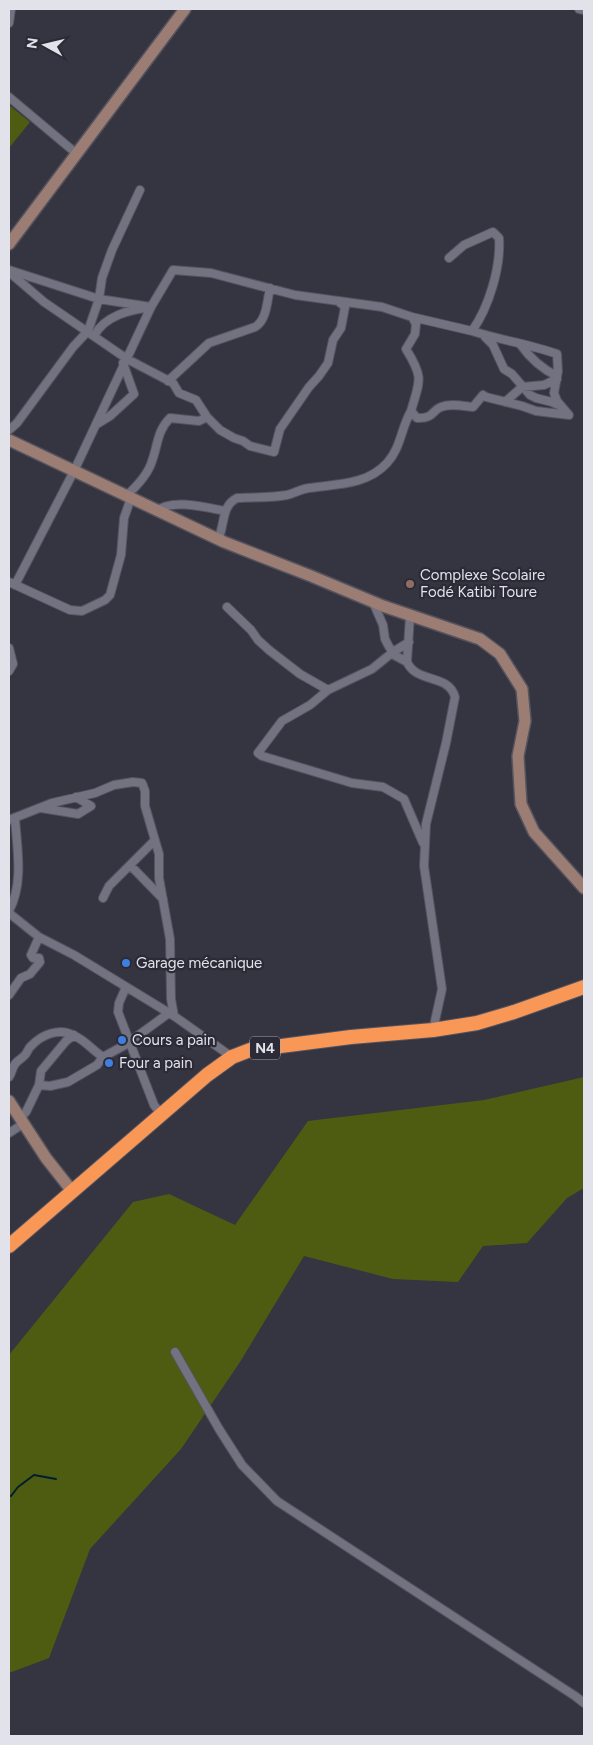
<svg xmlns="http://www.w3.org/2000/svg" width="593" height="1745" font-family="Figtree,sans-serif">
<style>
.green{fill:#4e5c12}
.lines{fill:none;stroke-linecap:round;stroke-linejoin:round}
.stream{stroke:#001e2f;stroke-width:2}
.street-casing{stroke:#54535e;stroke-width:10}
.secondary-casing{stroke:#54535e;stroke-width:14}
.highway-casing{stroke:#54535e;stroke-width:16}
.street{stroke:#737280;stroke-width:8}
.secondary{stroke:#9b7d74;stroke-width:11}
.highway{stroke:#f99757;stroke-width:14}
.education-dot{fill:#8d6e63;stroke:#2b2a36;stroke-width:2}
.shop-dot{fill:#3f7fe0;stroke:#2b2a36;stroke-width:2}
.labels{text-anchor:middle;stroke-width:4.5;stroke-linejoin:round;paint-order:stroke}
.shield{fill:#2b2a36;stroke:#ababb4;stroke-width:1}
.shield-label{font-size:14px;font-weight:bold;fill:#e2e2ea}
.poi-label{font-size:15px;fill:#e2e2ea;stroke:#2b2a36;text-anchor:start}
</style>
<rect width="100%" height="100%" fill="#353441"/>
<!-- green -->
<path class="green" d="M9 105 30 122 9 148Z
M584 1077V1188L567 1198 527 1243 483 1246 458 1282 393 1279 304 1256 240 1362 181 1449 90 1549 49 1658 9 1673V1355L133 1202 169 1194 235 1225 308 1121 484 1100Z"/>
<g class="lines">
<!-- stream -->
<path class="stream" d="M9 1496H11L18 1487 34 1475 56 1479"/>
<!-- street casing -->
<g class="street-casing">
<path id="street" d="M579 9 584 10
M9 23 11 9
M9 97 77 154
M9 270 99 299 151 307C130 310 105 315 94 336
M9 272 44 302 127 359 173 383 179 393 196 400 207 417 199 421 170 418C157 431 158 445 152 461 148 475 136 487 126 496
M485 337 493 345 504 369 512 374 530 395 536 398 552 402 560 406
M520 344C530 358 542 369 557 376
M168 381 209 343 255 327C267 320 267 301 270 288
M505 402 522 387 544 385 557 379
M411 411C420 380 424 378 406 349L415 334 416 324 412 317
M207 417 220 430 234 438 243 441 250 446 274 452 280 429 309 387 319 376 328 363 333 340 341 328 345 307 339 302
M97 424 110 416 134 394 123 363
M9 430 17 423 73 347 88 331 99 299 102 278 112 250 140 190
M157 511C171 498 208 508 225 511
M218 540C225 525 221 506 237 498 254 497 271 498 287 495 295 493 301 489 309 488 337 484 367 485 387 463 401 448 401 428 411 411L417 418C434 419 432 410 441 407 451 403 463 406 473 407L483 395 486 397 522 406 536 411 569 415 557 401 554 393 558 371 557 354C529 344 500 340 472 331
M9 582 70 610 82 611 105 600 110 595 121 555 124 518 131 498
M15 585 74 471 151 307 173 270 211 273 295 295 382 307 412 317 472 331C489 307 501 267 499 238L493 232 464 245 449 258
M373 602 383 625 385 639 388 645 394 655 407 662
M227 607 251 630 258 640 269 650 300 674 328 690
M410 616 407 662C417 684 448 673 455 697L446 743 426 824 424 866 442 989 433 1030
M409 642 393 652 372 669 328 690 310 705 282 721 258 753 262 756 352 783 383 787 404 799 423 843
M9 648 13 664 9 671
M41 808 78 814 91 806 76 797
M9 820 52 803 95 793 114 785 133 782 142 783 145 791V806L159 854V878L170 939 171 999 174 1016
M130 865 163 899
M103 898 109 886 155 840
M9 911C24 883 17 848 15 818
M9 913 39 937 74 955 174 1016 232 1057
M126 987 119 1003 118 1012 154 1105 161 1114
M9 995 21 978 30 974 40 962 39 958H33L31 955 39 937
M9 1077C12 1073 12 1068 15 1064 18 1060 21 1059 24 1056 27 1054 28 1049 30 1047 42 1034 60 1027 75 1036 86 1041 93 1051 103 1057
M39 1085 50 1086 68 1082 97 1065 103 1057 125 1045 169 1013
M20 1118 26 1112 39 1085 41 1071 66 1041 74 1035
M9 1133 23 1124
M175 1352 219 1429 242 1465 277 1501 575 1696 584 1703"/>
</g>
<!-- secondary casing -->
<g class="secondary-casing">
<path id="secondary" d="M9 244 185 9
M9 440 224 542 311 576 383 606 480 639 500 654 522 689 525 721 518 756 521 804 534 832 584 888
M9 1101 46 1158 72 1191"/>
</g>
<!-- highway casing -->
<g class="highway-casing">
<path id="highway" d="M9 1246 207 1075 232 1057 250 1050 351 1037 433 1030 477 1023 514 1012 584 987"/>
</g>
<!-- street -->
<use href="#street" class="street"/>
<!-- secondary -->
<use href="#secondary" class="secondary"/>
<!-- highway -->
<use href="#highway" class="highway"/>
</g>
<!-- markers -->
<circle class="education-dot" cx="410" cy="584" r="5"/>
<g class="shop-dot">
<circle cx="126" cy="963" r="5"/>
<circle cx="122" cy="1040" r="5"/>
<circle cx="109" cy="1063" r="5"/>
</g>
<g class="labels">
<!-- shield labels -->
<rect class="shield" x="250" y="1036.5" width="30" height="23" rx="4"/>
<g class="shield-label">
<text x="265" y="1053">N4</text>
</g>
<!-- poi labels -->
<g class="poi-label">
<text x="420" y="580">Complexe Scolaire<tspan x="420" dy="17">Fodé Katibi Toure</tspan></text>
<text x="136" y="968">Garage mécanique</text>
<text x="132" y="1045">Cours a pain</text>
<text x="119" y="1068">Four a pain</text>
</g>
</g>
<!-- border -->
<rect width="593" height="1745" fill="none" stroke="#e2e2ea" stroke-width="20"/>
<!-- north arrow -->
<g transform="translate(45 45) rotate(278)" stroke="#2b2a36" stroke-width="4" paint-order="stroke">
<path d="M0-4L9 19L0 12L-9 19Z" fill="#e2e2ea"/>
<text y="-8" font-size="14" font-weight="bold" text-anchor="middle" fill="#e2e2ea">N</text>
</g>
</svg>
